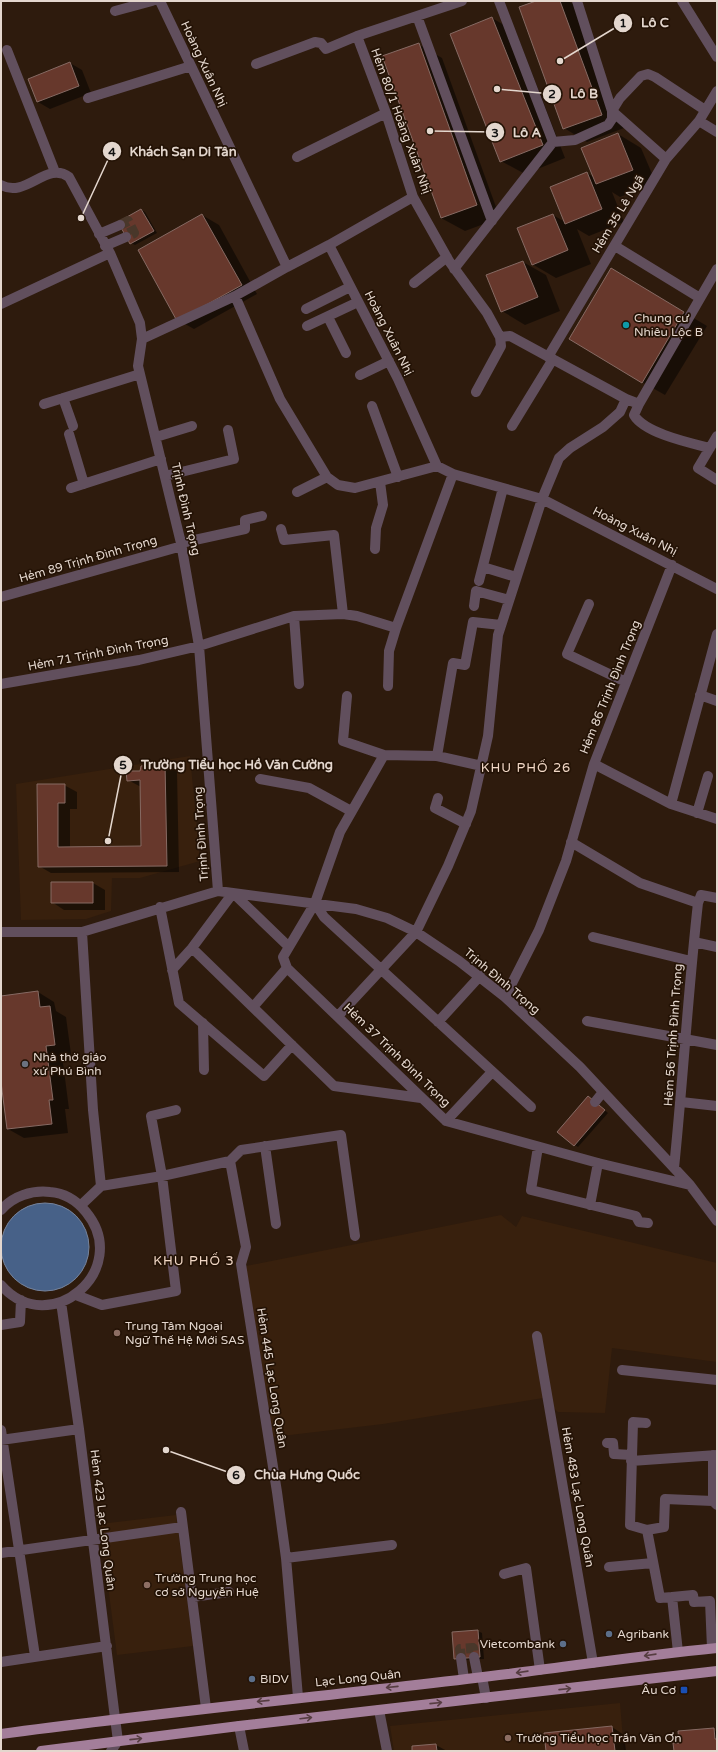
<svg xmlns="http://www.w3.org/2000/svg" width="718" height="1752" font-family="'Varela Round',sans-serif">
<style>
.built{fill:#38200d}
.water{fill:#476188;stroke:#76849d}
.shadow{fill:#0007}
.building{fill:#67382c;stroke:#866a63}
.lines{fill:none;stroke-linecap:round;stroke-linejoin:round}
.minor-tunnel{stroke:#49372a;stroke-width:10;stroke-dasharray:10 5;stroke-linecap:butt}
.minor{stroke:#614f5d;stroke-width:10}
.major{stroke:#a37e9a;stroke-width:10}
.oneway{stroke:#563d41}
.culture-dot{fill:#0f9aa8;stroke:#231205;stroke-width:1.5}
.worship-dot{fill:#6b7280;stroke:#231205;stroke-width:1.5}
.education-dot{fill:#8d6e63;stroke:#231205;stroke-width:1.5}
.service-dot{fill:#5c6f8a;stroke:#231205;stroke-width:1.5}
.transit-dot{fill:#1a4fb4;stroke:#231205;stroke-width:1.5}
.labels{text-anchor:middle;stroke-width:3.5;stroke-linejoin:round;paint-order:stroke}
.street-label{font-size:12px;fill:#e4d7ce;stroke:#231205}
.poi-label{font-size:12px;fill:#e4d7ce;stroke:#231205;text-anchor:start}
.neighbourhood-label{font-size:13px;letter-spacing:1px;fill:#f2d8c6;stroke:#231205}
.leader{fill:none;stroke:#e4d7ce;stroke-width:1.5}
.callout-dot{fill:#e4d7ce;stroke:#231205;stroke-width:1.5}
.mark-label{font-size:12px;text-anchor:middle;font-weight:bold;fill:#111}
.callout-label{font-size:13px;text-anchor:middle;font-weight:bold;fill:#e4d7ce;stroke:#231205;stroke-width:3.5;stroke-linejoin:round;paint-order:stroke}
</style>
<rect width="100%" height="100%" fill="#2e1b0d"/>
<!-- built -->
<path class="built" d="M190 756 200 861 140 878H112L111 911 86 919 21 920 16 784Z
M501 1215 516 1227 522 1216 717 1263V1362L612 1348 605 1413 558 1412 543 1398 383 1424 273 1437 246 1266Z
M176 1515 193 1646 117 1655 100 1524Z
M620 1703 624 1751H394L390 1726Z"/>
<!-- water -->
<path class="water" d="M1 1247a44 44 0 1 1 88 0a44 44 0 1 1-88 0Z"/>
<!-- shadow -->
<path class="shadow" d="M539 1H568L580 8 624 128 587 142 564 128Z
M492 18 516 32 565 158 525 174 501 161Z
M418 44 442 58 500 218 465 231 441 218Z
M70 63 82 70 91 93 50 109 38 102 29 79Z
M618 134 641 148 656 183 620 197 612 192 624 222 589 236 577 229 591 264 556 278 532 264 553 215 565 222 587 173 595 178Z
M141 210 145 212 157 233 135 245 131 243Z
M202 215 219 225 257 294 194 329 178 320Z
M523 262 546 275 560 311 525 325 502 311Z
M635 283 707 326 665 395 642 382Z
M165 764 177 771 179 872 51 873 39 866 38 785H64L77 792V809H70V848L142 847 141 787 128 780 141 772 142 767Z
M93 883 105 890V910H64L52 902Z
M38 992 54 1002 56 1011 66 1017 71 1054 62 1055 69 1109H65L68 1133 24 1138 8 1129 1 1074V997Z
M592 1099 608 1113 578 1147 575 1145Z
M478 1631 482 1633 484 1659 459 1660 454 1633Z
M612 1727 624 1735 626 1751H547Z
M713 1729 717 1732V1751H675L680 1744Z
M436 1745 447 1751H413Z"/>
<!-- building -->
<path class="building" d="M536 1H560L602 115 563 129 519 7Z
M492 17 543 145 500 162 450 34Z
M419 43 477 205 441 218 382 56Z
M70 62 79 86 37 102 28 79Z
M618 133 633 170 596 184 581 148Z
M587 172 602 209 565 224 550 187Z
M141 209 154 231 130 244 118 222Z
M202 214 242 285 177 321 138 250Z
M553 214 568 250 532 265 517 228Z
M523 261 538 297 501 312 486 275Z
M611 268 684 312 642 383 569 339Z
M165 763 167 866 38 867 37 784H65V803H58V847L141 846 140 780 127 781 126 771H140L141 766Z
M51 882H93V903H51Z
M38 991 40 1007 50 1006 55 1045 46 1046 53 1100H49L52 1124 7 1129 1 1082V996Z
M588 1096 605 1110 574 1146 557 1132Z
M478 1630 480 1657 454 1659 452 1632Z
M612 1726 615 1751H546L544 1733Z
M714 1728 715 1739H717V1751H674L673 1743H679L678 1731Z
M436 1744 437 1751H412V1746Z"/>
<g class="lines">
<!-- minor-tunnel -->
<path class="minor-tunnel" d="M120 225 128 221 134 233 126 237
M461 1658 460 1649 473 1648 474 1657"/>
<!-- minor -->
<path class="minor" d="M160 1 287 267 329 245 398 379 437 466 453 474 542 499 717 589
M577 1 612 111 666 159
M682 1 717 57
M115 11 152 1
M417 16 492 221
M357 36 386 113 413 197 449 261 487 313 500 337 501 346 476 392
M7 50 55 172
M256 64 315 42 321 43 326 49 357 36 462 1
M88 98 191 66
M699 121 717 132
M553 142 575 140 608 125 612 119V111L620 98 641 76 648 74 655 77 705 110
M297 157 386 113
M1 185C26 199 47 160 69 177L110 253 140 323 142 339 138 366 181 543 199 646 218 891 356 909 387 918 416 932 459 961 505 997 580 1067 690 1185 717 1221
M99 234 120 225
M329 245 413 197
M105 246 126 237
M615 246 700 298
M454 269 553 142 499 1
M414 283 447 257
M235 296 280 399 327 477 338 485 355 488 437 466
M1 304 110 253
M306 309 350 287
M328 317 346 353
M307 326 358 302
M500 337 510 336 626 399 639 404 717 269
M142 339 235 296 287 267
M548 357 666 159 699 121 717 91
M360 375 389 361
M63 398 73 426
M44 404 140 374
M639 404 634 415C644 433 690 443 710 448
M372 406 398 477
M512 426 553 359
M69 434 84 484
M717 436 698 468 717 480
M156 437 192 426
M165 476 234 459 228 430
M71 488 161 459
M297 492 327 477
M281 529 284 540 334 535 343 614
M181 543 245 529V520L262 516
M375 549 376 528 383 505 380 482
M483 567 516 577
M479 581 503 488
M1 597 182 546
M589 604 567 654 626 682
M474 606 476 591 509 600
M294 616 299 684
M1 684 139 660 199 646 294 616 343 614 357 616 396 628 453 474
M388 686 389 651 396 628
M700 695 717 701
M347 696 343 741 384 755 437 756 482 766
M384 755 340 832 315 903 283 957 287 968 446 1121 598 1163 690 1185
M437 756 453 663 465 665 473 622 501 625
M594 764 671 804 717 819
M260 779 309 788 351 811
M438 798 435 808 466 824
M671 804 717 634
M697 813 708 776
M571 842 640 883 698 903 701 895 717 898
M233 893 288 946
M315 903 324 917 531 1107
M160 907 179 1003 264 1076 292 1045
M1 932H82L218 891
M593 937 691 961
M694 942 717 947
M192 948 334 1086 421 1098
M172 970 192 948 233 893
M505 997 539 930 566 861 594 764 672 565
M253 1007 287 968
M338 1016 416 932 448 866 471 811 488 736 498 635 542 499 559 458 570 448 603 427 620 412 626 399
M587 1021 717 1045
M438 1022 480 976
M203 1023 204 1070
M595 1102 603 1092
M681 1102 717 1106
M446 1121 492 1072
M265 1146 276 1224
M538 1147 531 1190 636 1216 639 1222 648 1223
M230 1161 246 1247 241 1264 277 1492 286 1558 298 1697
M674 1168C683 1080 688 992 698 903
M101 1186 162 1176 230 1161 241 1150 341 1135 355 1236
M81 1205 101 1186 93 1110 82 932
M590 1205 598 1163
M1 1210C13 1196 32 1190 50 1192 65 1193 77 1201 86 1212 133 1269 50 1341 1 1285
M76 1295 102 1305 176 1291 162 1176 151 1116 176 1110
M61 1302 79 1429 115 1718 118 1741 111 1751
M1 1325 20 1322 21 1300
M537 1336 593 1663
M622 1370 717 1380
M646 1423 633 1422 630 1525 647 1530 660 1598 672 1597 678 1652
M1 1430 35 1656
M1 1440 79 1429
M607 1443H613L614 1454 632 1455
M631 1461 717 1455
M713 1501V1455
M181 1512 206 1708
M647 1530 664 1527 665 1499 713 1501 717 1505
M1 1553 182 1527
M286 1558 392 1545
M609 1567 653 1563
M504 1574 526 1568 540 1670
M192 1597 229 1592
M672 1597 693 1595 694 1602 710 1601 712 1648
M474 1657 478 1677
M461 1658 464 1679
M1 1662 107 1646
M482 1677 486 1698
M379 1710 387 1751
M239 1726 244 1751"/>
<!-- major -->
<path class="major" d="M1 1734C170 1711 339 1695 508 1674 578 1665 647 1655 717 1648
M41 1751 239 1726 717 1671"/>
</g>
<!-- one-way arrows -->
<defs><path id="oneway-shaft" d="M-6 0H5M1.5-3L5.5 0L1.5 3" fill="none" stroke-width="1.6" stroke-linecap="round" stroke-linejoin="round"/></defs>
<g class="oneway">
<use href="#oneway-shaft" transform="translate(650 1655) rotate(172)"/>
<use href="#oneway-shaft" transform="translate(522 1672) rotate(172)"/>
<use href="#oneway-shaft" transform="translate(392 1687) rotate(174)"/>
<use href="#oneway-shaft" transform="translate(565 1689) rotate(-6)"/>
<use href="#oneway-shaft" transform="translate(263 1701) rotate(174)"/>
<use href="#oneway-shaft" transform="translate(436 1703) rotate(-6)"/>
<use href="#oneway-shaft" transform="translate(306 1718) rotate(-7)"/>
<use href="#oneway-shaft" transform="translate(136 1739) rotate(-6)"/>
</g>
<!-- markers -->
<circle class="culture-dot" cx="626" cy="325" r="4"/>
<circle class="worship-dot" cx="25" cy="1064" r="4"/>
<g class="education-dot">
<circle cx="117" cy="1333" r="4"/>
<circle cx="147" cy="1585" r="4"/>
<circle cx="508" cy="1738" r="4"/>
</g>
<g class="service-dot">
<circle cx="609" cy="1634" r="4"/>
<circle cx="563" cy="1644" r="4"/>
<circle cx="252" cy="1679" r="4"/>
</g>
<rect class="transit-dot" x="680" y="1686" width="8" height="8" rx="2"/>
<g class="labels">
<!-- street labels -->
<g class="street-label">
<text transform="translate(204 64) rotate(65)" y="4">Hoàng Xuân Nhị</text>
<text transform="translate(401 121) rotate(70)" y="4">Hẻm 80/1 Hoàng Xuân Nhị</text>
<text transform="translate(618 214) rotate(-59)" y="4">Hẻm 35 Lê Ngã</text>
<text transform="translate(389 333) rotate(63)" y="4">Hoàng Xuân Nhị</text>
<text transform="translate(186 509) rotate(77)" y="4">Trịnh Đình Trọng</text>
<text transform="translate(635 531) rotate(27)" y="4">Hoàng Xuân Nhị</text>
<text transform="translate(88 559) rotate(-16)" y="4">Hẻm 89 Trịnh Đình Trọng</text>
<text transform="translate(98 653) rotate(-11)" y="4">Hẻm 71 Trịnh Đình Trọng</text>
<text transform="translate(610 687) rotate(-68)" y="4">Hẻm 86 Trịnh Đình Trọng</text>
<text transform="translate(201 834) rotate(-94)" y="4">Trịnh Đình Trọng</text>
<text transform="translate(502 981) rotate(40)" y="4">Trịnh Đình Trọng</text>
<text transform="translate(673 1035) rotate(-86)" y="4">Hẻm 56 Trịnh Đình Trọng</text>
<text transform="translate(397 1055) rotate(44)" y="4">Hẻm 37 Trịnh Đình Trọng</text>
<text transform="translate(272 1378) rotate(81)" y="4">Hẻm 445 Lạc Long Quân</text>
<text transform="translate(578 1497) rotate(80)" y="4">Hẻm 483 Lạc Long Quân</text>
<text transform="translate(103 1520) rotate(83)" y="4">Hẻm 423 Lạc Long Quân</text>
<text transform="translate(358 1678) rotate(-6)" y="4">Lạc Long Quân</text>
</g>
<!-- poi labels -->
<g class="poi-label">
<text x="634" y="322">Chung cư<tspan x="634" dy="14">Nhiêu Lộc B</tspan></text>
<text x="33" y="1061">Nhà thờ giáo<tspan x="33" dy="14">xứ Phú Bình</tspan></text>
<text x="125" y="1330">Trung Tâm Ngoại<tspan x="125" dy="14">Ngữ Thế Hệ Mới SAS</tspan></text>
<text x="155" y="1582">Trường Trung học<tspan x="155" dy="14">cơ sở Nguyễn Huệ</tspan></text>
<text x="617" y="1638">Agribank</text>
<text x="555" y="1648" text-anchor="end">Vietcombank</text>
<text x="260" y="1683">BIDV</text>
<text x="676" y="1694" text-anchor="end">Âu Cơ</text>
<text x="516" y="1742">Trường Tiểu học Trần Văn Ơn</text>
</g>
<!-- neighbourhood labels -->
<g class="neighbourhood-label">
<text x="526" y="772">KHU PHỐ 26</text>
<text x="194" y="1265">KHU PHỐ 3</text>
</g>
</g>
<!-- callouts -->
<path class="leader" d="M560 61L623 23M497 89L552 94M430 131L495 132M81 218L112 151M108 841L123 765M166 1450L236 1475"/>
<g class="callout-dot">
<circle cx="560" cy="61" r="4"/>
<circle cx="497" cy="89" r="4"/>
<circle cx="430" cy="131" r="4"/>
<circle cx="81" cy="218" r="4"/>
<circle cx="108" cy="841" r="4"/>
<circle cx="166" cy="1450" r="4"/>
<circle cx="623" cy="23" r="10"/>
<circle cx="552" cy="94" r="10"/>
<circle cx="495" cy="132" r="10"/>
<circle cx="112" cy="151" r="10"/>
<circle cx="123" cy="765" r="10"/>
<circle cx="236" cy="1475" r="10"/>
</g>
<g class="mark-label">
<text x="623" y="27">1</text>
<text x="552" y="98">2</text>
<text x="495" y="137">3</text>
<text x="112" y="156">4</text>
<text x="123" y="769">5</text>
<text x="236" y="1479">6</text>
</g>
<g class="callout-label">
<text x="655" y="27">Lô C</text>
<text x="584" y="98">Lô B</text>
<text x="527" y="137">Lô A</text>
<text x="183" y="156">Khách Sạn Di Tân</text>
<text x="237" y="769">Trường Tiểu học Hồ Văn Cường</text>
<text x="307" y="1479">Chùa Hưng Quốc</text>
</g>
<!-- border -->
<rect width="718" height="1752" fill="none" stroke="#e4d7ce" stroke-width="4"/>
</svg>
